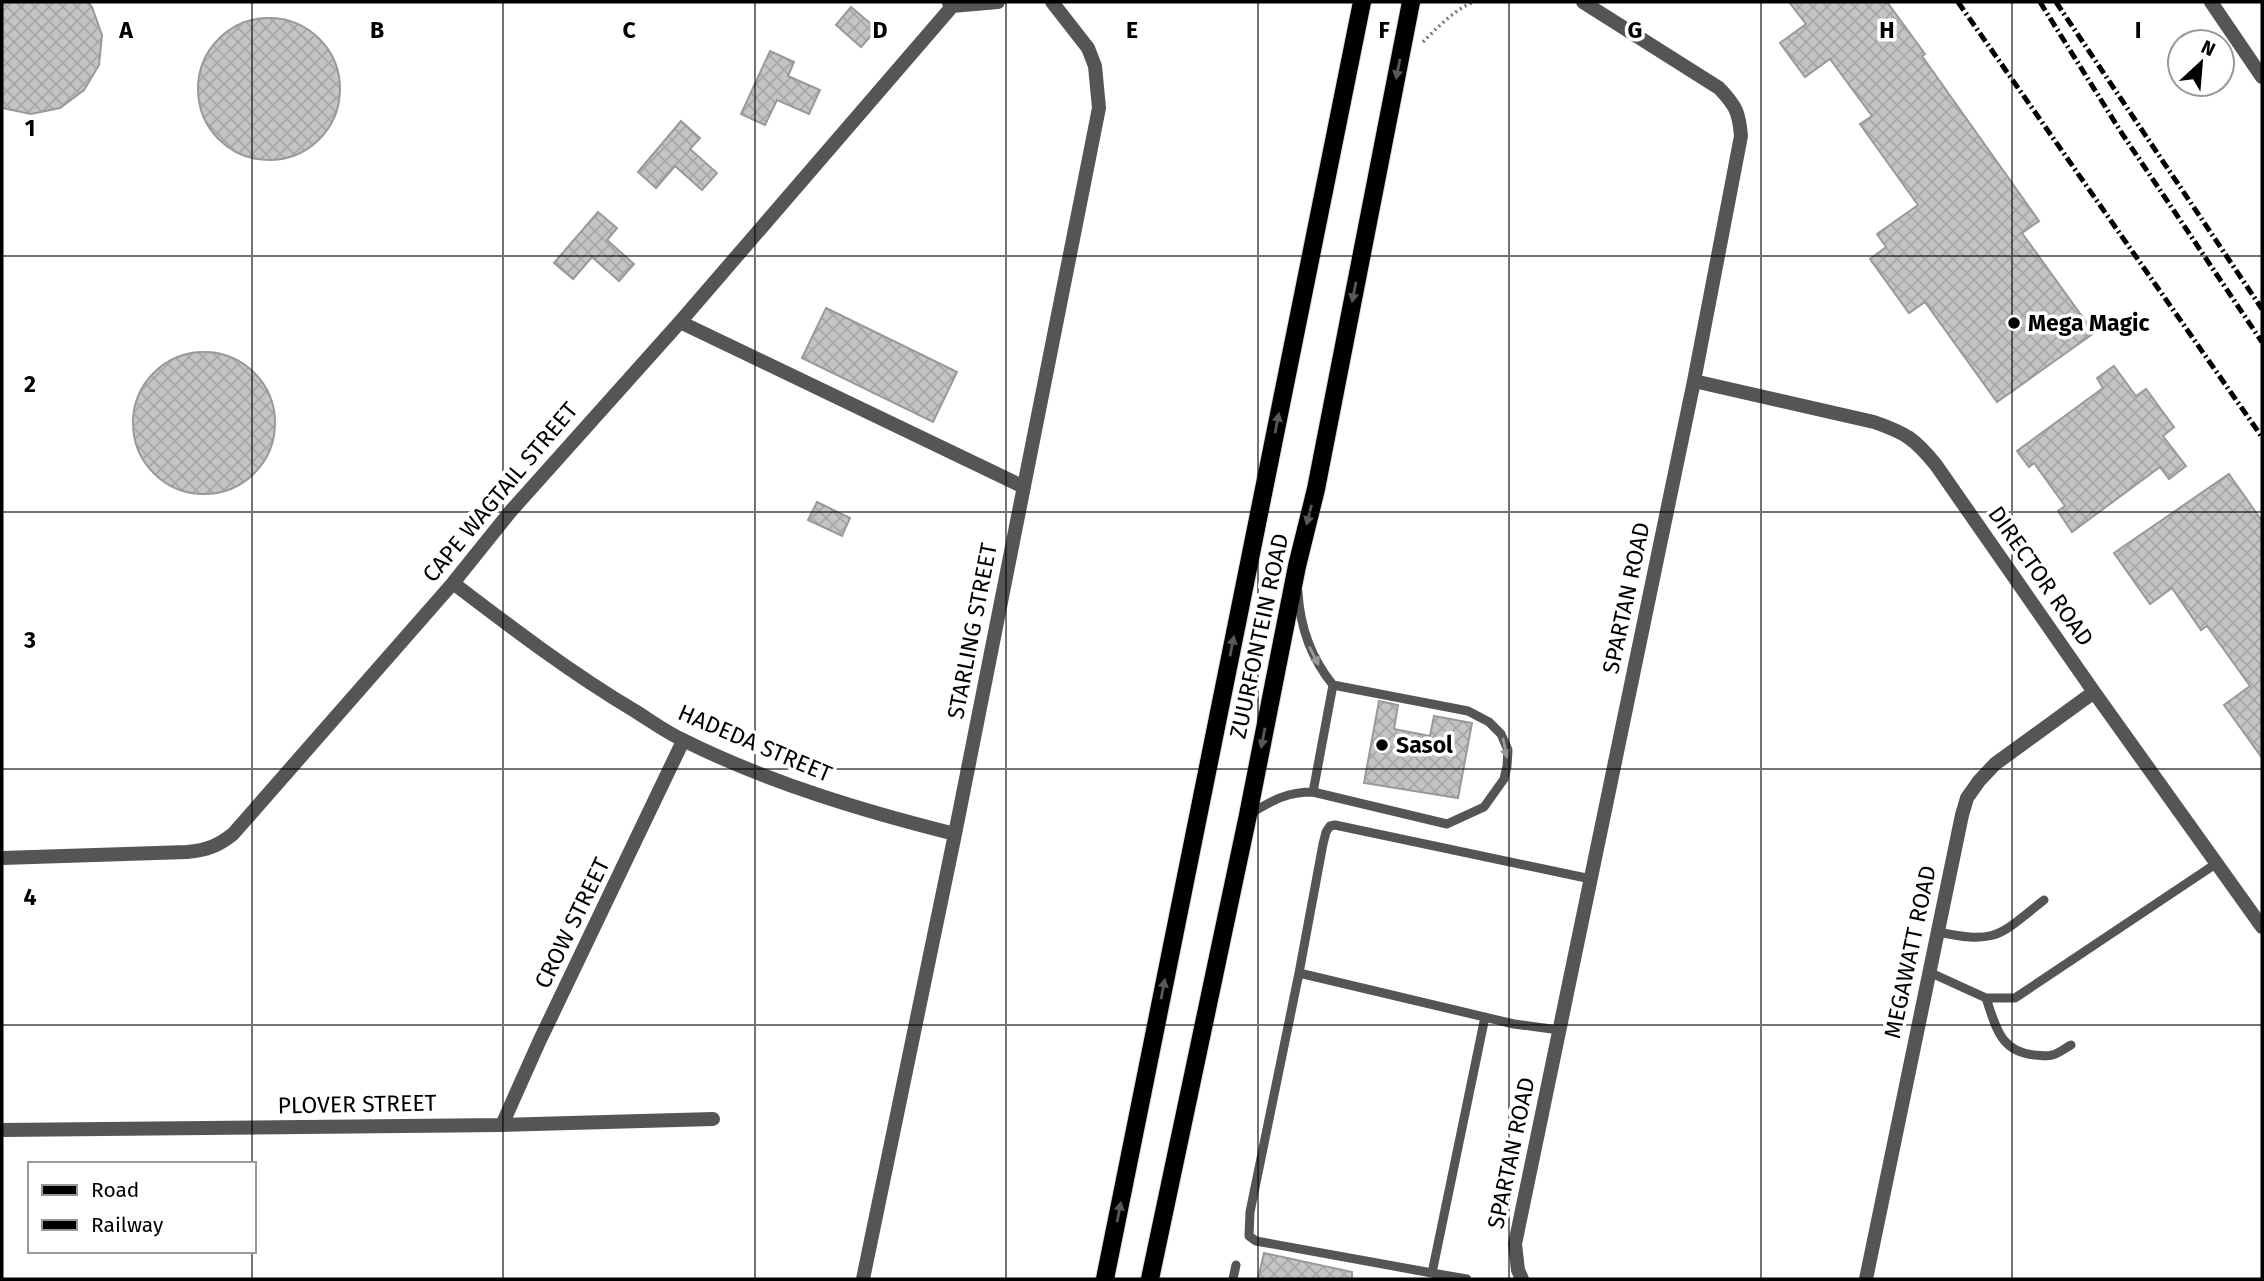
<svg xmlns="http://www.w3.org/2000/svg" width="2264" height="1281" font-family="'Fira Sans',sans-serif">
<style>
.building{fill:url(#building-cross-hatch);stroke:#999;stroke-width:2}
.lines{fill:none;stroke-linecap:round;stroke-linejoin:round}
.primary-casing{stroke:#dbdbdb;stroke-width:20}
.path{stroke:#777;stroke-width:3.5;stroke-dasharray:2 3.5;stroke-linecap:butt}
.service{stroke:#555;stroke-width:9}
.minor{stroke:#555;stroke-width:14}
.primary{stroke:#000;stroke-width:18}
.rail{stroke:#000;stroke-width:5;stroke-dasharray:10 3.5 2 3.5;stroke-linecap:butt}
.oneway{fill:#595959}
.oneway2{fill:#999}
.grid{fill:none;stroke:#000;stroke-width:2;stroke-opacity:0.55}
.poi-dot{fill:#000;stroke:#fff;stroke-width:2.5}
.labels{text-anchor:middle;stroke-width:7;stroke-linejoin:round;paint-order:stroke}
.poi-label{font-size:23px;font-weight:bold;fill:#000;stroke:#fff;text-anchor:start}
.street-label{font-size:23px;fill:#000;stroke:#fff}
.grid-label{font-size:23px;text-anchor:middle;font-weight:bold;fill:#000;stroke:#fff;stroke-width:7;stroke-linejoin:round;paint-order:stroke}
</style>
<defs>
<pattern id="building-cross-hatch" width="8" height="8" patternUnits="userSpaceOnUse" patternTransform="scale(1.75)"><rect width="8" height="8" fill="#c4c4c4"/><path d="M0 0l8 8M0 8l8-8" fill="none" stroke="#a7a7a7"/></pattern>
</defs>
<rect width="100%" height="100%" fill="#fff"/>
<!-- building -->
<path class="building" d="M2 2H88L92 7 102 35 99 65 84 90 60 108 31 114 2 108Z
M1789 2H1887L1925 54 1922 56 2039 221 2022 233 2094 333 1997 402 1925 302 1909 313 1870 259 1886 247 1877 234 1918 205 1860 124 1872 116 1830 59 1805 77 1780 43 1806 24Z
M851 7 877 29 861 47 836 25Z
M198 89a71 71 0 1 1 142 0a71 71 0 1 1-142 0Z
M770 51 794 62 788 76 820 90 809 114 777 100 765 125 741 114Z
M681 121 700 138 690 149 717 173 702 190 675 166 656 188 638 172Z
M598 212 617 228 607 240 634 264 619 281 592 257 573 279 554 263Z
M826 308 957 372 933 422 802 358Z
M133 423a71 71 0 1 1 142 0a71 71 0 1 1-142 0Z
M2114 366 2136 396 2146 389 2174 427 2163 436 2186 466 2169 479 2160 467 2072 532 2058 511 2065 506 2034 463 2029 467 2017 451 2103 388 2097 378Z
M2229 474 2262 521V758L2224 705 2250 686 2207 626 2201 630 2172 588 2150 604 2114 553Z
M817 502 850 518 842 536 808 520Z
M1379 701 1398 705 1394 729 1430 736 1434 716 1472 723 1458 798 1364 783Z
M1264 1253 1352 1272V1279H1258Z"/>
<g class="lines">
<!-- primary casing -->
<g class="primary-casing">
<path id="primary" d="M1105 1279 1362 2
M1150 1279 1248 815 1297 566 1316 489 1411 2"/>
</g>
<!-- path -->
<path class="path" d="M1423 42C1438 27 1453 11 1473 2"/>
<!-- service -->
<path class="service" d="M1313 792 1333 685
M1248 815C1272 801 1285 792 1313 792L1447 824 1484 807 1504 779 1507 766 1508 750 1501 734 1489 722 1468 711 1333 685C1311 658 1300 628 1298 592
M1937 932C1998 944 1998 936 2044 900
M1929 972 1986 998H2015L2217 863
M1299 973 1250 1212 1249 1236 1256 1241 1432 1273 1485 1017
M1986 998C1996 1027 2000 1052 2035 1055 2040 1055 2047 1057 2052 1055 2058 1054 2065 1048 2071 1045
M1559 1030 1514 1024 1299 973 1323 844 1326 832 1330 826 1335 825 1591 879
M1432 1273 1467 1279
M1233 1279 1236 1265"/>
<!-- minor -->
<path class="minor" d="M2211 2 2262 77
M949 3 952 6 998 2
M680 322 1024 487
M1694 381 1874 422C1906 433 1915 439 1936 465L2094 692 2262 927
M453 583C512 628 571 673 635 711 651 721 667 733 685 741 770 783 863 811 955 834
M2 858 187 852C207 850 218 846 233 834L453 583 510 512 680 322 956 2
M502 1125 539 1042 683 741
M2 1130 502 1125 713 1119
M863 1279 955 834 1099 108 1095 66 1088 48 1052 2
M1522 1279 1518 1270 1515 1244 1694 381 1741 136C1739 112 1736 106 1719 88L1583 2
M1866 1279 1962 815 1967 798 1979 781 1995 764 2094 692"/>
<!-- primary -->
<use href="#primary" class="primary"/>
<!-- rail -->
<path class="rail" d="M1958 2 2262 437
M2040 2 2121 132 2262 342
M2056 2 2262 309"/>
</g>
<!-- one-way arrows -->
<defs><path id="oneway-solid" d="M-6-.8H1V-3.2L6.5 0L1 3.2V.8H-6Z" transform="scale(1.75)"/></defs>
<g class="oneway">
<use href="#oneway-solid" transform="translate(1398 69) rotate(101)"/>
<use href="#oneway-solid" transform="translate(1354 292) rotate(101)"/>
<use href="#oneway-solid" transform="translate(1277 423) rotate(-79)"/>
<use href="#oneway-solid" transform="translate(1309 515) rotate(104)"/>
<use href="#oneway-solid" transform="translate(1232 646) rotate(-79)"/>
<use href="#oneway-solid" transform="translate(1263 738) rotate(101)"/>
<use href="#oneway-solid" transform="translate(1163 989) rotate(-79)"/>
<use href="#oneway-solid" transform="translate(1119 1212) rotate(-79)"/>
</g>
<g class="oneway2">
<use href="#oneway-solid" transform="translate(1314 656) rotate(63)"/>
<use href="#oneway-solid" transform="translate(1505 748) rotate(78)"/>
</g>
<!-- grid -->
<path class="grid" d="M252 2V1164M503 2V1279M755 2V1279M1006 2V1279M1258 2V1279M1509 2V1279M1761 2V1279M2012 2V1279M2 256H2262M2 512H2262M2 769H2262M2 1025H2262M252 1251V1279"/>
<!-- markers -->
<g class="poi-dot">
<circle cx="2014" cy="323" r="7"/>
<circle cx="1382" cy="745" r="7"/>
</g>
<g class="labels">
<!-- poi labels -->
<g class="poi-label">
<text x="2028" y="331">Mega Magic</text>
<text x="1396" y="753">Sasol</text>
</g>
<!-- street labels -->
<g class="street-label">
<text transform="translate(500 492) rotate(-50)" y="8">CAPE WAGTAIL STREET</text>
<text transform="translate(2041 576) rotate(55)" y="8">DIRECTOR ROAD</text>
<text transform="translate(1626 598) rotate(-78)" y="8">SPARTAN ROAD</text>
<text transform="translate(972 631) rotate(-79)" y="8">STARLING STREET</text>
<text transform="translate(1259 636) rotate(-78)" y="8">ZUURFONTEIN ROAD</text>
<text transform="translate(755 743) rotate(23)" y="8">HADEDA STREET</text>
<text transform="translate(572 923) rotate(-64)" y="8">CROW STREET</text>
<text transform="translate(1910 952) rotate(-78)" y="8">MEGAWATT ROAD</text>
<text transform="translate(357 1104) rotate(-1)" y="8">PLOVER STREET</text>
<text transform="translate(1511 1153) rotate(-78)" y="8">SPARTAN ROAD</text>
</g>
</g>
<g class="grid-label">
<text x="126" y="38">A</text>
<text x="377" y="38">B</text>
<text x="629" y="38">C</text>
<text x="880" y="38">D</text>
<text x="1132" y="38">E</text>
<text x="1384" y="38">F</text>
<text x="1635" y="38">G</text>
<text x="1887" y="38">H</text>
<text x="2138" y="38">I</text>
<text x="30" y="136">1</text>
<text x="30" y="392">2</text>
<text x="30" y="648">3</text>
<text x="30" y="905">4</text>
</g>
<!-- border -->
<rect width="2264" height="1281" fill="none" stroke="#000000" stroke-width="7"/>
<!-- legend -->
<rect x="28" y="1162" width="228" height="91" fill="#ffffff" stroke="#999999" stroke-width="2"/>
<rect x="42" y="1185" width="35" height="10" fill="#000000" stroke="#999999" stroke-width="2"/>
<text x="91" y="1197" font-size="21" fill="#000000">Road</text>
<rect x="42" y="1220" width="35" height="10" fill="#000000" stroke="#999999" stroke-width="2"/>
<text x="91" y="1232" font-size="21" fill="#000000">Railway</text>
<!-- north arrow -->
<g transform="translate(2201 63) rotate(26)"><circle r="33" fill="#ffffff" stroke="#999999" stroke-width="2"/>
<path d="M0-5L12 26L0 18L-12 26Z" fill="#000000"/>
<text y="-10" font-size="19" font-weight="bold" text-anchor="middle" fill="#000000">N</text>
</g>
</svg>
